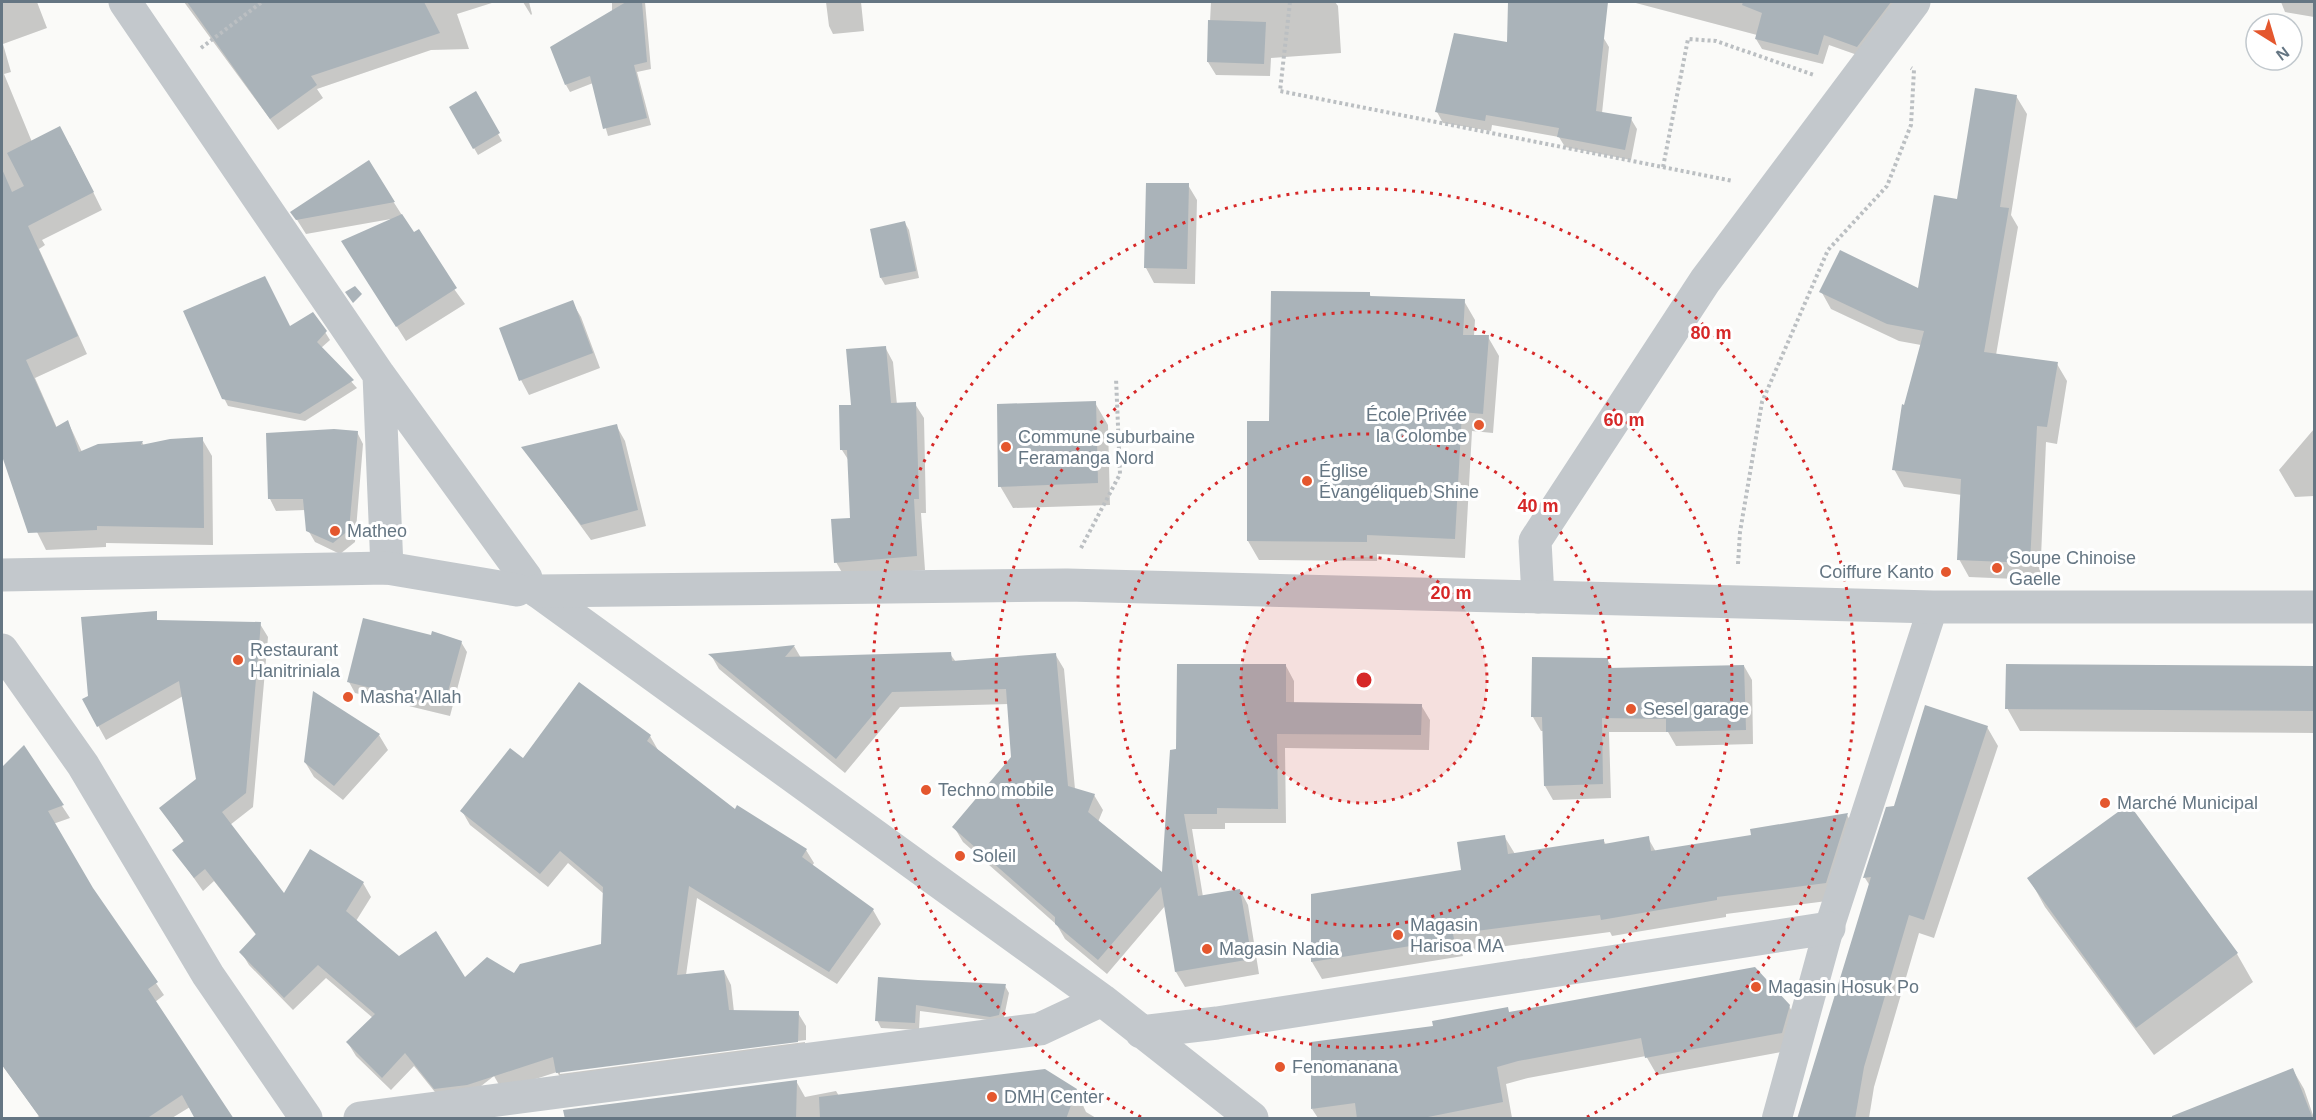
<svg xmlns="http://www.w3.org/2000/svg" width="2316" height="1120" font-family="Helvetica,sans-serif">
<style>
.shadow{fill:#0003}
.building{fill:#aab3b9}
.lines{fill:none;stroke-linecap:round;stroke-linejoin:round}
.path{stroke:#bbbfc2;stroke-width:4;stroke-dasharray:3 3;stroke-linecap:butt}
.pedestrian{stroke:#c3c8cc;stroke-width:30}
.minor{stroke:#c3c8cc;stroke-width:33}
.tertiary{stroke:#c3c8cc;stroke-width:33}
.ring{fill:none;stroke:#d62828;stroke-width:3;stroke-dasharray:3 6}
.poi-dot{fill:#e4572e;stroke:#fff;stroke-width:2}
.labels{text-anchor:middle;stroke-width:6;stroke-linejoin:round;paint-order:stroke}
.poi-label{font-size:18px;fill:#657683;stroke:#fff;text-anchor:start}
.centre{fill:#d62828;stroke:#fff;stroke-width:3}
.ring-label{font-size:18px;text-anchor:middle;font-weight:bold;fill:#d62828;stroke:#fff;stroke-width:6;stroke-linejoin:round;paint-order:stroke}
</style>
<rect width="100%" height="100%" fill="#fafaf8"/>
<!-- shadow -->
<path class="shadow" d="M2 2H37L47 28 3 44 11 72 4 74 32 142 70 145 102 210 42 240 45 245 39 249 87 354 35 378 57 428 68 422 82 452 142 442 144 446 202 439 212 456 213 545 106 543V547L46 550 11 480 2 452Z
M184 2H339L345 11 363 2H495L457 14 469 49 431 50 317 89 323 98 278 130Z
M523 2H529L532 14 531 15Z
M612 2H645L651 69 637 72 651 125 608 136 593 83 570 92 566 85 612 11Z
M826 2H861L864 31 833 34 829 26Z
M1211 2H1335L1338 6 1341 53 1271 58 1270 76 1216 75 1208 62Z
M1632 2H1902L1863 57 1829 45 1823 64 1762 49 1756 39 1757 35Z
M2281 2H2314V17L2285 12Z
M1603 37 1609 47 1602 113 1631 119 1637 129 1631 160 1565 147 1559 137 1492 125 1491 131 1443 123 1437 112 1508 43Z
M475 93 502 141 478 155 451 108Z
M2016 96 2027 114 2011 215 2018 227 1996 355 2057 364 2067 381 2057 444 2046 442 2040 580 1969 577 1959 559 1962 495 1904 487 1894 469 1906 406 1921 345 1899 341 1831 309 1821 291 1919 290 1958 201Z
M368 162 414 234 465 304 406 341 352 256 391 219 306 234 292 212Z
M1188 185 1197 200 1195 284 1154 283 1146 268Z
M905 223 909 230 919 278 885 285 881 278Z
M1369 293 1371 297 1464 301 1475 320 1474 336 1488 337 1499 356 1493 433 1472 431 1465 558 1377 554V561L1259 560 1248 541 1271 422Z
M572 302 581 317 600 368 529 395 521 380Z
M290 328 325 332 330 340 321 348 357 388 305 421 228 406 224 398Z
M885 347 893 362 897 405 915 404 924 418 926 513H921L925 570 844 576 836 562 851 519 849 461 842 450 852 406Z
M1095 403 1108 425 1110 505 1013 508 1000 486Z
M616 425 625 441 646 526 591 540 524 448Z
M2314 429V496L2295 497 2279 470Z
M357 432 363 444 355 542 340 554 315 542 308 530 306 510 276 511 270 499Z
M260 624 268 637 253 807 230 825 284 895 363 883 371 897 356 921 399 958 465 979 514 975 603 945 604 894 568 863 548 887 470 825 462 811 524 760 579 684 650 736 658 750 735 811 806 850 814 863 812 866 873 910 881 924 837 984 697 898 686 975 724 971 731 985 734 1012 798 1013 806 1026V1040L560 1071V1074L805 1042V1055L566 1086 557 1072 502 1090 494 1076 463 1100 443 1102 414 1066 391 1090 356 1056 348 1043 373 1018 326 978 293 1010 249 965 241 952 257 936 214 881 203 891 174 850 184 842 161 808 198 779 183 696 106 740 84 700Z
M432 636 461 642 467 652 450 716 355 693 349 682Z
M794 646 801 658 950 654 956 662 1055 654 1064 669 1075 789 1094 795 1103 810 1098 822 1163 875 1178 751 1286 666 1294 681V704L1421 705 1430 720 1429 750 1285 748 1286 823H1225V829H1192L1203 897 1240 890 1248 905 1259 974 1185 987 1176 972 1165 906 1107 974 1065 939 1057 925 963 842 954 827 1013 757 1009 704 900 707 845 773 719 669 711 655Z
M1607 659 1613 669 1744 666 1752 680 1753 744 1676 746 1668 732H1609L1611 798 1553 800 1545 786 1544 731H1541L1533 717Z
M2008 665 2314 667V733L2020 731 2007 708Z
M315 693 379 735 388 750 343 800 314 777 305 762Z
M1987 727 1998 746 1934 938 1919 933 1874 1087 1869 1118H1798L1870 886 1865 878 1895 807Z
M23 747 70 818 53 824 92 889 164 995 155 1002 190 1107 172 1118H35L39 1116 2 1065V869L14 862 28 836 2 815V769Z
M2128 806 2237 954 2253 982 2154 1055 2045 907 2029 878Z
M1847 815 1857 832 1835 900 1726 914V917L1612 936 1610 932 1462 952 1463 956 1322 979 1312 962V896L1463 872 1504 836 1515 854 1604 841 1606 845 1648 838 1656 852 1753 836Z
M879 979 1005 986 1009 993 1003 1022 920 1011 919 1030 881 1028 877 1020Z
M1789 1006 1799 1024 1792 1050 1657 1075 1646 1056 1528 1078 1506 1084 1512 1118H1318L1312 1109 1435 1027 1507 1009 1510 1014Z
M2293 1070 2304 1089 2314 1118H2171Z
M796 1081 805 1097 836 1091 839 1096 1076 1090 1086 1112 1096 1118H727Z"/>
<!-- building -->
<path class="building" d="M187 2H424L440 33 311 76 317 85 270 119Z
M626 2H642L647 62 634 65 647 118 603 129 590 76 565 85 550 47Z
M1508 2H1608L1596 111 1632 117 1625 150 1557 137 1559 128 1486 115 1485 121 1435 112 1454 33 1507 42Z
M1743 2H1891L1857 47 1824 35 1818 55 1755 39 1762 13 1742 5Z
M1208 20 1266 22 1264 64 1207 62Z
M1975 88 2017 95 2000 207 2009 208 1984 352 2058 362 2047 427 2037 426 2030 563 1957 560 1961 479 1892 470 1902 404 1904 405 1924 331 1887 324 1819 292 1840 250 1918 288 1934 195 1957 199Z
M476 91 500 133 473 149 449 107Z
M60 126 94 192 28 226 78 336 26 360 56 427 68 420 79 452 98 444 143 441 141 445 170 439 203 437 204 528 97 526V530L28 533 2 456V169L12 192 24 186 7 153Z
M369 160 395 202 296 220 290 212Z
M1146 183H1189L1187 269 1144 268Z
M402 214 414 232 419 229 457 288 396 327 341 241Z
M905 221 916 271 880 278 870 229Z
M265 276 290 326 313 312 327 331 317 342 354 380 300 414 222 399 183 311Z
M355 286 362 294 353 303 345 292Z
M1271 291 1370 292V296L1465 299 1463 335H1489L1483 414 1462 412 1455 539 1367 535V542L1247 541V421H1269Z
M573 300 593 353 519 381 499 328Z
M886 346 891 403 916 402 919 499H914L917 556 834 563 831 519 850 518 847 450H840L839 405H851L846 349Z
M1096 401 1098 483 998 487 997 404Z
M617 424 638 510 581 525 521 447Z
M334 429 358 431 349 530 333 543 306 531 303 499H268L266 433Z
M157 611V620L261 622 246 793 222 812 284 893 310 849 364 882 346 911 399 956 436 931 465 977 487 957 514 973 520 964 601 944 603 887 560 851 540 874 460 811 510 748 523 758 579 682 651 735 647 741 735 809 737 805 807 849 802 857 874 909 829 972 689 886 677 975 724 970 729 1010 799 1011 798 1042 556 1073 553 1057 467 1085 434 1089 405 1053 382 1078 346 1042 375 1014 318 965 284 998 239 952 256 934 205 869 194 878 172 850 184 841 159 808 196 779 179 681 97 727 82 699 88 696 81 617Z
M363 618 431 635 432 631 462 641 444 706 347 682Z
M795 645 785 657 951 652 952 661 1056 653 1068 786 1095 794 1088 812 1162 872 1170 750 1176 749 1177 664H1286V702L1422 704 1421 735 1277 734 1278 809 1217 808V814H1184L1198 896 1240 889 1252 959 1175 972 1161 887 1098 960 1055 924V917L952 827 1011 757 1006 689 892 692 836 759 708 654Z
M1532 657 1608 658V668L1744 665 1746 730 1666 732V719L1602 718 1603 784 1544 786 1542 717H1531Z
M2006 664 2314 666V711L2005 709Z
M313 691 380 734 334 786 304 762Z
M1925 705 1988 726 1924 920 1909 915 1864 1067 1855 1119H1797L1871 877 1863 878 1886 807 1894 806Z
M24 745 64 805 48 811 93 888 158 982 148 989 234 1119H195L182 1095 146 1119H41L2 1065V767Z
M2129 804 2238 953 2136 1028 2027 878Z
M1848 813 1826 883 1717 897V900L1601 920 1600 915 1453 934 1454 939 1311 962V894L1461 870 1457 842 1505 835 1508 854 1604 839V844L1649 836 1651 851 1751 835 1750 829Z
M1755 967 1790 1005 1782 1033 1645 1058 1641 1038 1518 1061 1497 1067 1503 1102 1418 1119H1357L1355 1103 1311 1109V1042L1433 1026 1432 1021 1508 1007 1509 1012Z
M878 977 918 980 1006 984 999 1015 990 1017 916 1005 915 1023 875 1021Z
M2293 1068 2313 1119H2172V1116Z
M1045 1069 1077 1089 1066 1119H820L819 1097Z
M797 1080 796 1119H565L563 1110Z"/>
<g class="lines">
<!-- path -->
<path class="path" d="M1290 2 1280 91 1733 181
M201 48 262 2
M1663 167 1688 39 1716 41 1814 75
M1081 548 1120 474 1116 378
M1738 564 1740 532 1762 402 1828 250 1887 186 1911 125 1914 70 1911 68"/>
<!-- pedestrian -->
<path class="pedestrian" d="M1777 1118 1829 928 1933 607"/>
<!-- minor -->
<path class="minor" d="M125 2 379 375 526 578
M379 375 387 568
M537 591 1102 1000 1252 1118
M1538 597 1535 541 1705 281 1914 2
M2 650 83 765 208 975 306 1118
M1141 1032 1217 1023 1829 928
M360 1118 1040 1029 1102 1000"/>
<!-- tertiary -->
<path class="tertiary" d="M2 575 387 568 517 590
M537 591 1067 585 1933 607H2314"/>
</g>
<!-- distance rings -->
<circle cx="1364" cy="680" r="123" fill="#d62828" fill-opacity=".12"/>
<g class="ring">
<circle cx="1364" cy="680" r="123"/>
<circle cx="1364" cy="680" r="246"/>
<circle cx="1364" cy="680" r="368"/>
<path d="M1141 1117A491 491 0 1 1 1587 1117"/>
</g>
<!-- markers -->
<g class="poi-dot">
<circle cx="1479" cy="425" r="6"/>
<circle cx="1006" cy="447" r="6"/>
<circle cx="1307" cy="481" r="6"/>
<circle cx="335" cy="531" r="6"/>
<circle cx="1997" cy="568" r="6"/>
<circle cx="1946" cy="572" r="6"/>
<circle cx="238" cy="660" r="6"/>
<circle cx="348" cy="697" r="6"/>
<circle cx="1631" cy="709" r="6"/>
<circle cx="926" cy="790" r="6"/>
<circle cx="2105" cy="803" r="6"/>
<circle cx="960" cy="856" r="6"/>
<circle cx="1398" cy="935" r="6"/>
<circle cx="1207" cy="949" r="6"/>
<circle cx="1756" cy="987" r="6"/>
<circle cx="1280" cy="1067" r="6"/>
<circle cx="992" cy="1097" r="6"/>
</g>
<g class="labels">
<!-- poi labels -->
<g class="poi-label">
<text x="1467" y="421" text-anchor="end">École Privée<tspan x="1467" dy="21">la Colombe</tspan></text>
<text x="1018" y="443">Commune suburbaine<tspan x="1018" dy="21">Feramanga Nord</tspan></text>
<text x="1319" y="477">Église<tspan x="1319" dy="21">Évangéliqueb Shine</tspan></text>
<text x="347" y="537">Matheo</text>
<text x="2009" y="564">Soupe Chinoise<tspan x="2009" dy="21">Gaelle</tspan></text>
<text x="1934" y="578" text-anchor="end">Coiffure Kanto</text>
<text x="250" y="656">Restaurant<tspan x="250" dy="21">Hanitriniala</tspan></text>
<text x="360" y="703">Masha' Allah</text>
<text x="1643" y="715">Sesel garage</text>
<text x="938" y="796">Techno mobile</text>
<text x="2117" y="809">Marché Municipal</text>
<text x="972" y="862">Soleil</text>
<text x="1410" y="931">Magasin<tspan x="1410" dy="21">Harisoa MA</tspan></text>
<text x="1219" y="955">Magasin Nadia</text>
<text x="1768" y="993">Magasin Hosuk Po</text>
<text x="1292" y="1073">Fenomanana</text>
<text x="1004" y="1103">DMH Center</text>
</g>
</g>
<circle cx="1364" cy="680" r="9" class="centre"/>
<g class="ring-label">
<text x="1711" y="339">80 m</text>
<text x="1624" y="426">60 m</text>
<text x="1538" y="512">40 m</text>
<text x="1451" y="599">20 m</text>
</g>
<!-- border -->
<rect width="2316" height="1120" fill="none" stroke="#657683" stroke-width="6"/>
<!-- north arrow -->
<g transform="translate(2274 42) rotate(143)"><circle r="28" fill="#ffffff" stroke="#c1c8cd" stroke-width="1.5"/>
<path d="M0-4.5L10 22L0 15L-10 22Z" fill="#e4572e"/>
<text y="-9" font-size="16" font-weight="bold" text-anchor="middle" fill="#657683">N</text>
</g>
</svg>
